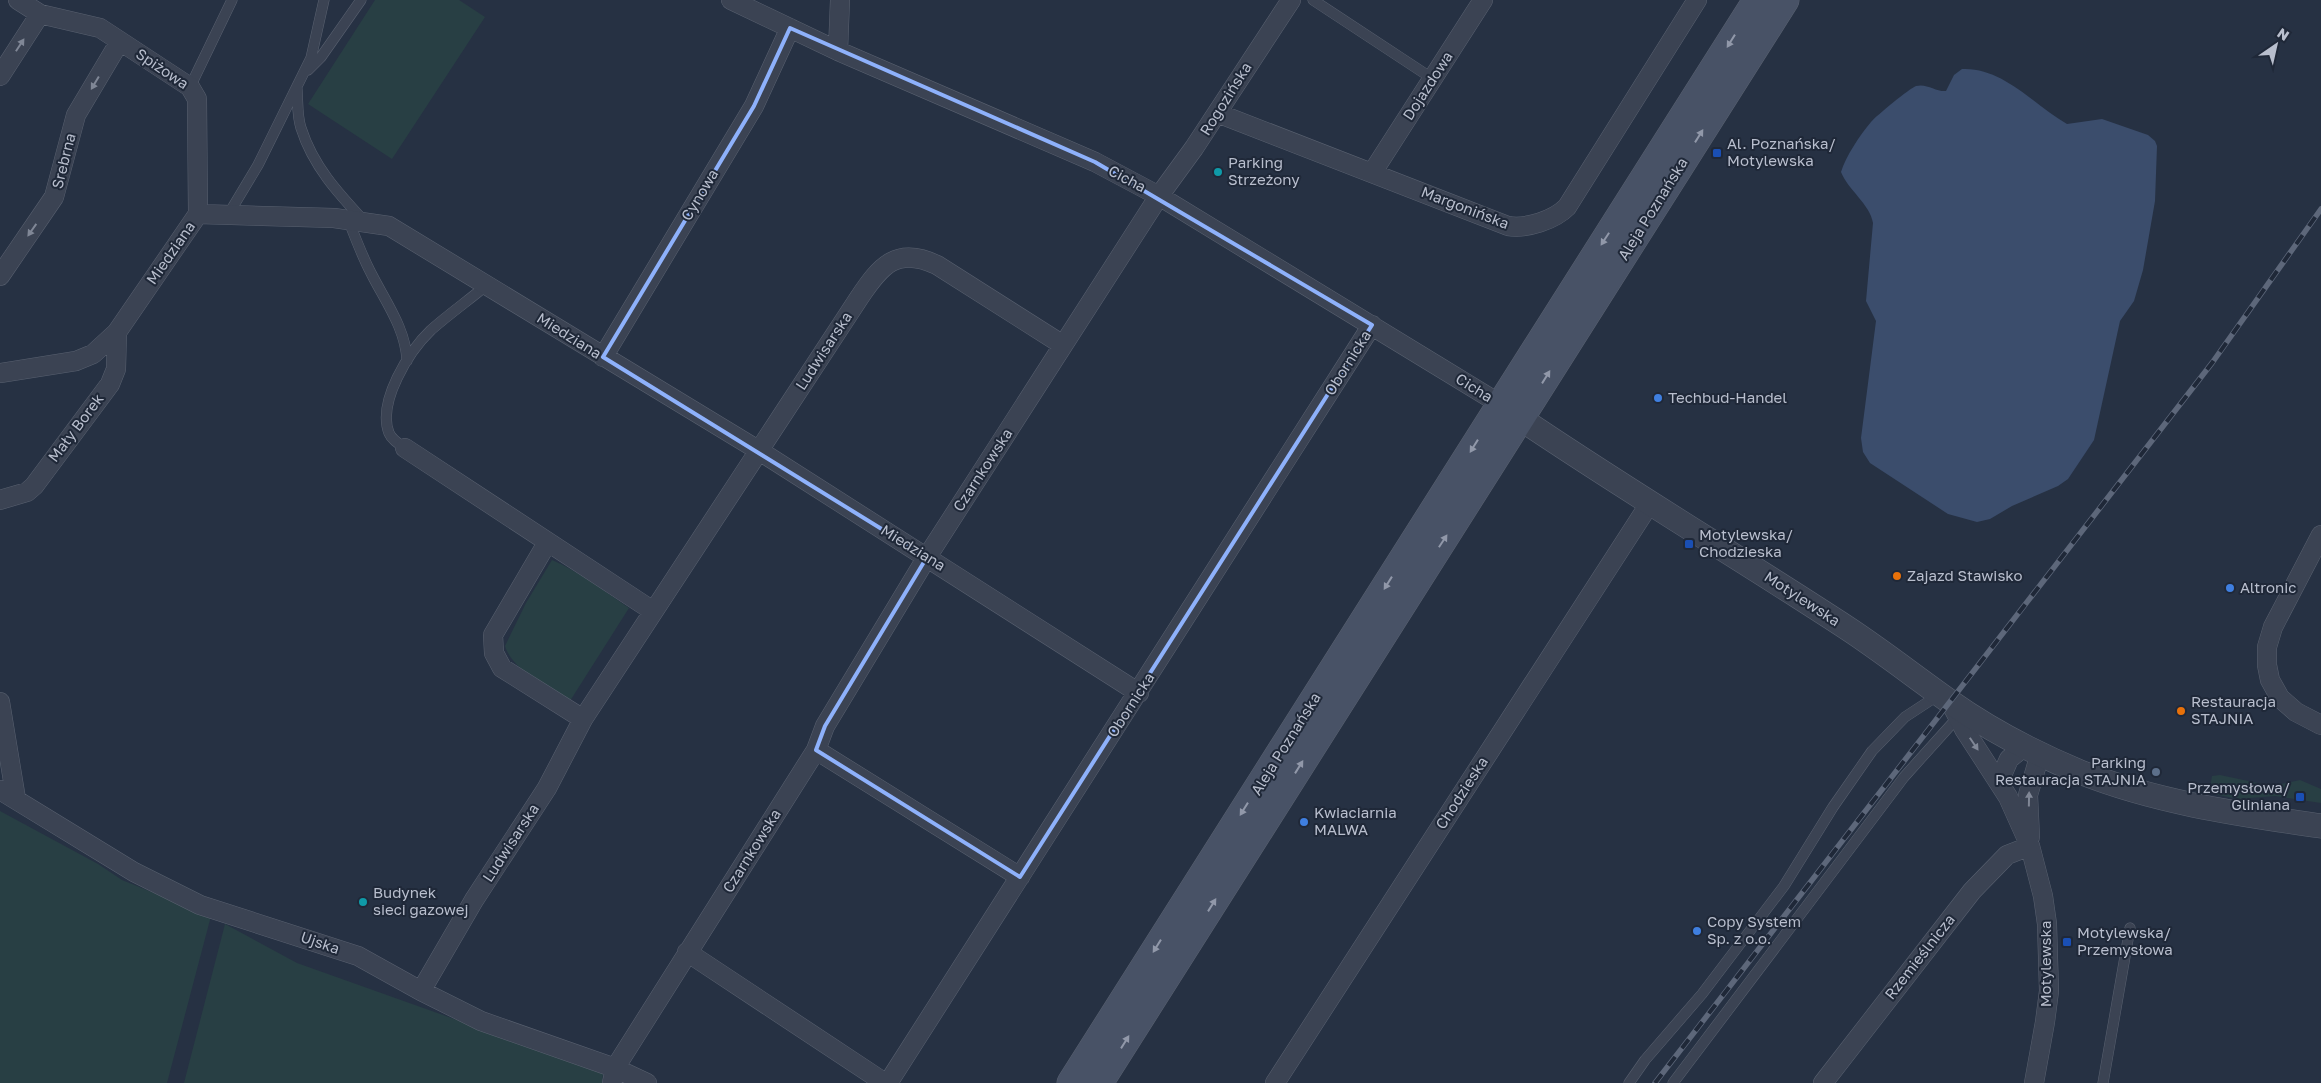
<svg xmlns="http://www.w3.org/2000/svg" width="2321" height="1083" font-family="'Golos Text',sans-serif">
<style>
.green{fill:#283f44}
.water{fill:#3b4d6c}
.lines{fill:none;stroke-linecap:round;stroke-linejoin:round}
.service-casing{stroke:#596170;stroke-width:11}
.minor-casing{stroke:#596170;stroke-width:20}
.tertiary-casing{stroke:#596170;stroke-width:25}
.secondary-casing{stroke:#596170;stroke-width:29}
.service{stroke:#3b4353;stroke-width:10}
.minor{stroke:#3b4353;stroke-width:19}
.tertiary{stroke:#3b4353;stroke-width:24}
.secondary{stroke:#485266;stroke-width:28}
.rail-casing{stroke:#5d677a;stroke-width:5.5}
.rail{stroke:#1f2838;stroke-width:4;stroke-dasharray:11;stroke-linecap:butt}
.oneway{fill:#9198a9}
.oneway2{fill:#808796}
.marked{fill:none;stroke:#8eb1fb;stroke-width:4;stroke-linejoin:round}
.transit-dot{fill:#1a4fb4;stroke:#1f2838;stroke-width:2}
.culture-dot{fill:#0f9aa8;stroke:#1f2838;stroke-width:2}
.shop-dot{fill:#3f7fe0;stroke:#1f2838;stroke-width:2}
.food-dot{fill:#e8710a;stroke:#1f2838;stroke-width:2}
.service-dot{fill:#5c6f8a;stroke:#1f2838;stroke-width:2}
.labels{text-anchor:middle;stroke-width:4;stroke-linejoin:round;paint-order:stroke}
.street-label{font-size:15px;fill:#b8becd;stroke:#1f2838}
.poi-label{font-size:15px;fill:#b8becd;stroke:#1f2838;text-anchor:start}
</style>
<rect width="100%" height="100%" fill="#263143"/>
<!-- green -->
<path class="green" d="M375 0H459L485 17 392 159 308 104Z
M552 560C580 572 604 591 629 608L570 701C549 687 513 671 505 646L526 603Z
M2220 775 2267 785H2277L2300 780 2321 789V803L2275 796 2238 799 2209 793 2212 776Z
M0 811 98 864 122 880 211 916 167 1083H0Z
M225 924 297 963 603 1072 602 1083H184Z"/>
<!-- water -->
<path class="water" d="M1962 69C2003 67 2034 105 2067 124L2102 119 2148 135 2155 141 2157 146 2155 201 2143 270 2134 301 2120 321 2094 440 2068 479 2058 486 2012 506 1990 519 1977 522 1948 514 1870 463 1863 452 1861 438 1876 321 1866 301 1873 223C1870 204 1848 190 1841 172 1846 156 1860 135 1871 122 1876 116 1910 88 1916 86 1927 83 1936 92 1946 91L1954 75Z"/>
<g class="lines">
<!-- service casing -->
<g class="service-casing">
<path id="service" d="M1313 0 1433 79
M308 70 321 57 361 0
M190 87 232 0
M297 89C298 102 297 116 301 128 313 166 338 193 364 221
M228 215 258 165 311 58 324 0
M348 219C355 237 362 256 371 273 385 301 406 329 407 361
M405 448C399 444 392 440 389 433 377 402 409 351 431 330 449 314 469 300 488 284
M1629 1083 1645 1060 1702 994 1784 886 1833 807 1872 751 1905 717 1940 694
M1673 1083 1904 777 1958 717
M2103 1083 2130 928"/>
</g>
<!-- minor casing -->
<g class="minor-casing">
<path id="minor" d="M18 0 40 14 100 28 190 87 197 99 198 214
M731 0 838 51 1095 162 1159 196 1500 404
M838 51 840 0
M0 76 40 14
M1217 113 1508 226C1527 229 1554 220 1567 207L1697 0
M1372 173 1483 0
M0 276 54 197 76 115 120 41
M603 357 754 106 790 28
M0 373 76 361 93 354 117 332 198 214 334 218 389 226 758 450 1139 693
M405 448 653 611
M0 500 27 492 34 486 110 384 116 369 117 332
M2321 535 2273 627 2267 647V665L2270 680 2280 698 2296 712 2321 725
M547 543 493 635 494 653 502 668 583 719
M0 702 16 799
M1950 702 1964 729 2008 797 2030 846 2043 896 2047 924 2049 991 2045 1022 2034 1083
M816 750 1020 877
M1999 782 2009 759 2025 746
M0 790 134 872 200 905 358 956 421 991 481 1021 615 1068 647 1083
M2030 837 2028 795 2040 754
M687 952 885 1083
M421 991 474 900 547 788 583 719 859 298C881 265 897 246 937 265L1063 345
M612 1083 615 1068 816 750 825 726 927 557 1159 196 1194 148 1291 0
M888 1083 1372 325
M1275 1083 1650 503
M1823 1083 1972 891 2007 855 2030 846"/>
</g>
<!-- tertiary casing -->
<g class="tertiary-casing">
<path id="tertiary" d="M1505 408C1617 485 1734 554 1847 628 1882 651 1915 677 1949 701 1990 730 2034 753 2080 772 2158 803 2239 814 2321 826"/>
</g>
<!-- secondary casing -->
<g class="secondary-casing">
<path id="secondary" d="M1071 1083 1757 0
M1099 1083 1785 0"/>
</g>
<!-- service -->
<use href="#service" class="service"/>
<!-- minor -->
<use href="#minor" class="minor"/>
<!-- tertiary -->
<use href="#tertiary" class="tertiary"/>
<!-- secondary -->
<use href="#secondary" class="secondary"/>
<!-- rail casing -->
<g class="rail-casing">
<path id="rail" d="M1655 1083 2212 363 2321 209"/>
</g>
<!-- rail -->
<use href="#rail" class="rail"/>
</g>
<!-- one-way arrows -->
<defs><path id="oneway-solid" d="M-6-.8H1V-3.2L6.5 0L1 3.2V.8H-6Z" transform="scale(1.25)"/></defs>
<g class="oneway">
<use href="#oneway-solid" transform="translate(1731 41) rotate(122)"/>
<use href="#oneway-solid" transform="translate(1699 136) rotate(-58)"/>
<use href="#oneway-solid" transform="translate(1605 239) rotate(123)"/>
<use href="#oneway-solid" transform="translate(1546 377) rotate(-58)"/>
<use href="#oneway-solid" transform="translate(1474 446) rotate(122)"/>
<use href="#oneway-solid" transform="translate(1443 541) rotate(-57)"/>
<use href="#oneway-solid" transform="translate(1388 583) rotate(122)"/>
<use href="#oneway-solid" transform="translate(1299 767) rotate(-58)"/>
<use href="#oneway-solid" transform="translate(1244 809) rotate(122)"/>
<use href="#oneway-solid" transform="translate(1212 905) rotate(-58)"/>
<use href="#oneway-solid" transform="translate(1157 946) rotate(122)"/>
<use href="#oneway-solid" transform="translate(1125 1042) rotate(-58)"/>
</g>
<g class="oneway2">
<use href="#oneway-solid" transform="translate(20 45) rotate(-57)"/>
<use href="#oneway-solid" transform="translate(95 83) rotate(121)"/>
<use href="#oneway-solid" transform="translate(32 230) rotate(125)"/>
<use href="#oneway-solid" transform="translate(1974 744) rotate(56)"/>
<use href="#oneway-solid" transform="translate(2029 799) rotate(-89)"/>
</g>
<!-- marked area -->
<path class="marked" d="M790 28 1095 162 1372 325 1020 877 816 750 825 726 927 557 603 357 754 106Z"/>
<!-- markers -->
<g class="transit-dot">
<rect x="1712" y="148" width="10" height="10" rx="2.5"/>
<rect x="1684" y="539" width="10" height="10" rx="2.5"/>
<rect x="2295" y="792" width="10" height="10" rx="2.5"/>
<rect x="2062" y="937" width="10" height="10" rx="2.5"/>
</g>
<g class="culture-dot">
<circle cx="1218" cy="172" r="5"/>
<circle cx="363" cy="902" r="5"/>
</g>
<g class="shop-dot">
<circle cx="1658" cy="398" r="5"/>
<circle cx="2230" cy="588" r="5"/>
<circle cx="1304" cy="822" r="5"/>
<circle cx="1697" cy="931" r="5"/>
</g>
<g class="food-dot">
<circle cx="1897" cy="576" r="5"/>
<circle cx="2181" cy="711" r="5"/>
</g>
<circle class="service-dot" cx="2156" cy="772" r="5"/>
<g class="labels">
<!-- street labels -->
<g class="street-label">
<text transform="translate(162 69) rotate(34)" y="5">Spiżowa</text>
<text transform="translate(1428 86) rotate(-57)" y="5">Dojazdowa</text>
<text transform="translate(1226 99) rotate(-58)" y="5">Rogozińska</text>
<text transform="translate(64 161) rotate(-76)" y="5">Srebrna</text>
<text transform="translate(1127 179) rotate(28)" y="5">Cicha</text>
<text transform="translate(700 195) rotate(-59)" y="5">Cynowa</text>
<text transform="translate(1465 208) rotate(21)" y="5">Margonińska</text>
<text transform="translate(1653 209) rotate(-58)" y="5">Aleja Poznańska</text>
<text transform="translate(171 253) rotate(-55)" y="5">Miedziana</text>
<text transform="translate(569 336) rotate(32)" y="5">Miedziana</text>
<text transform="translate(824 351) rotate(-57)" y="5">Ludwisarska</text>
<text transform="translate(1348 363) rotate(-58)" y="5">Obornicka</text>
<text transform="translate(1474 388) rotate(32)" y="5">Cicha</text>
<text transform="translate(76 428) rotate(-53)" y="5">Mały Borek</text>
<text transform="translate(983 470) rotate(-57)" y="5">Czarnkowska</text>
<text transform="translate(913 548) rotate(32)" y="5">Miedziana</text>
<text transform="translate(1802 599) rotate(33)" y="5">Motylewska</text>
<text transform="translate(1131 705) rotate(-57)" y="5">Obornicka</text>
<text transform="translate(1286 744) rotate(-58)" y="5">Aleja Poznańska</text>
<text transform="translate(1462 793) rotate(-57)" y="5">Chodzieska</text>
<text transform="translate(511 843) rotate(-57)" y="5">Ludwisarska</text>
<text transform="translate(752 851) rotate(-58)" y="5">Czarnkowska</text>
<text transform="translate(320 943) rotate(19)" y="5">Ujska</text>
<text transform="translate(1920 957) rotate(-52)" y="5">Rzemieślnicza</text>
<text transform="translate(2046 964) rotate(-90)" y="5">Motylewska</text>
</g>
<!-- poi labels -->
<g class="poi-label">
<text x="1727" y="149">Al. Poznańska/<tspan x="1727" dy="17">Motylewska</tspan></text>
<text x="1228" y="168">Parking<tspan x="1228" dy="17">Strzeżony</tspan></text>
<text x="1668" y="403">Techbud-Handel</text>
<text x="1699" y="540">Motylewska/<tspan x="1699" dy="17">Chodzieska</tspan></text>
<text x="1907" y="581">Zajazd Stawisko</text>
<text x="2240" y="593">Altronic</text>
<text x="2191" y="707">Restauracja<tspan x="2191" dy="17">STAJNIA</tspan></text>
<text x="2146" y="768" text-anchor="end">Parking<tspan x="2146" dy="17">Restauracja STAJNIA</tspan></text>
<text x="2290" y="793" text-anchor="end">Przemysłowa/<tspan x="2290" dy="17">Gliniana</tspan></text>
<text x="1314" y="818">Kwiaciarnia<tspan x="1314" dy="17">MALWA</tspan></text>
<text x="373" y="898">Budynek<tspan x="373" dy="17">sieci gazowej</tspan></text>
<text x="1707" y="927">Copy System<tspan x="1707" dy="17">Sp. z o.o.</tspan></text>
<text x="2077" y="938">Motylewska/<tspan x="2077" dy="17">Przemysłowa</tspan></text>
</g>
</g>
<!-- north arrow -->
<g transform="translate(2276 45) rotate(34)" stroke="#1f2838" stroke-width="4" paint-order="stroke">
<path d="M0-4L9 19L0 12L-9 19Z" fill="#b8becd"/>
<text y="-8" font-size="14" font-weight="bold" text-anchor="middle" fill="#b8becd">N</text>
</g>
</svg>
